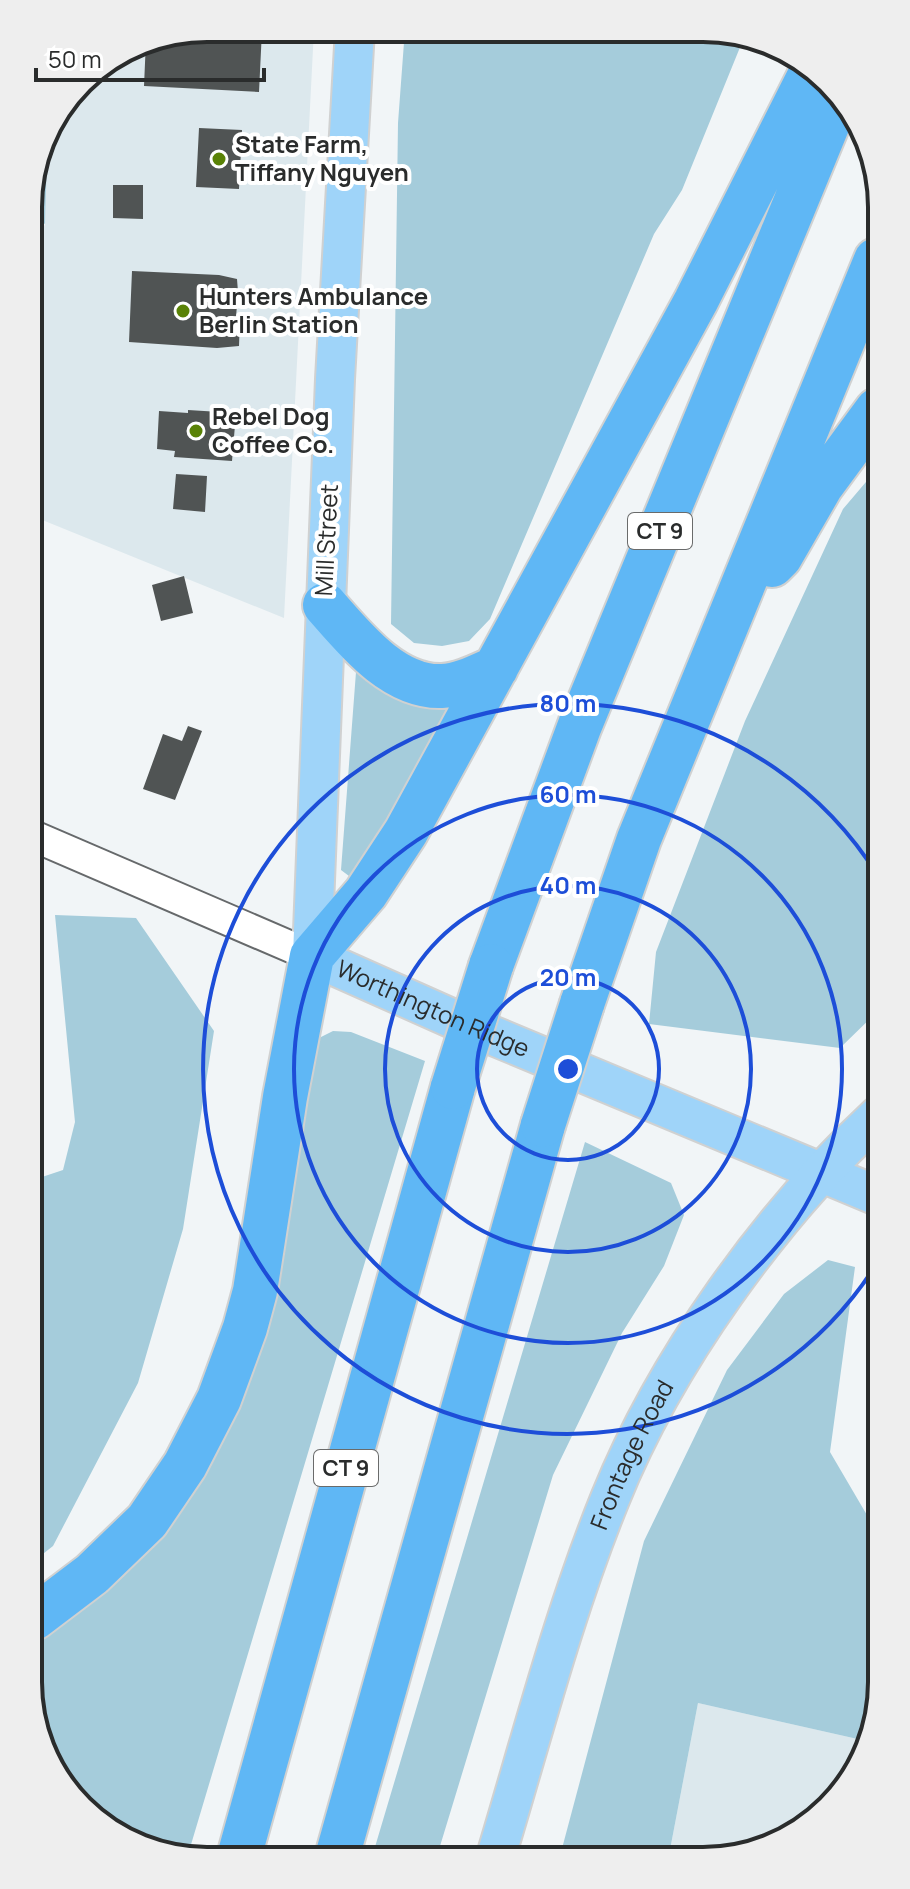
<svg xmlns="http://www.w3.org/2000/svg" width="910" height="1889" font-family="Manrope,sans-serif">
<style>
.built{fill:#dce8ed}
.green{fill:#a5ccdb}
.building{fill:#505454}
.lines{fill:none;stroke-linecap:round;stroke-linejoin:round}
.minor-casing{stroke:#66696b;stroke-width:34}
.major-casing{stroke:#d0d1d1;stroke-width:42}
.highway-casing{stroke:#d0d1d1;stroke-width:48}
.minor{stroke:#fff;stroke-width:30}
.major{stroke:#9fd4f9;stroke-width:38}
.highway{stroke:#5fb7f5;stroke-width:44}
.highway-bridge-casing{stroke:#d0d1d1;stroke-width:48;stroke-linecap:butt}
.highway-bridge{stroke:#5fb7f5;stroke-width:44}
.ring{fill:none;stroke:#1d4ed8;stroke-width:4}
.poi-dot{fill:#598206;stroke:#fff;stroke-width:3}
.labels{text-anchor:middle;stroke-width:8;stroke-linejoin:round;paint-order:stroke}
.shield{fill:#fff;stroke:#6a6b6b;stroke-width:2}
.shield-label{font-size:22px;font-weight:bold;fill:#2a2c2c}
.poi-label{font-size:24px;font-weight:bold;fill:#2a2c2c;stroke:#fff;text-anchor:start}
.street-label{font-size:24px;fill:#2a2c2c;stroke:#fff}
.rim{fill:none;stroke:#2a2c2c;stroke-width:4}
.centre{fill:#1d4ed8;stroke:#fff;stroke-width:4}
.ring-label{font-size:24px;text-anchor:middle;font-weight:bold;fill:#1d4ed8;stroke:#fff;stroke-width:8;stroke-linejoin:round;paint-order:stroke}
</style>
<rect width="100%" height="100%" fill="#f1f5f7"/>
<!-- built -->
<path class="built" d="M207 28 314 29 284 618 30 515V266L45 224 48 125 89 73 139 41Z
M698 1703 862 1740 838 1800 750 1855H669Z"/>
<!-- green -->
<path class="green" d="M405 29 737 31 745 35 682 190 654 234 490 619 469 641 442 646 414 643 391 624 398 123Z
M48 125 45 224 30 216 29 184Z
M877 469 879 1010 840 1048 649 1024 656 952 745 721 843 509Z
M356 672 456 696 368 865 353 879 341 870Z
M55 915 136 918 214 1031 183 1229 138 1383 53 1546 34 1561 33 1180 63 1170 75 1122Z
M333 1031 351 1032 425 1061 187 1858H173L89 1816 34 1729V1629L199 1466 315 1040Z
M585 1142 671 1183 684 1215 664 1266 622 1333 553 1475 437 1856 372 1857Z
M828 1260 855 1267 830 1452 881 1539 882 1694 862 1740 698 1703 669 1855 560 1856 644 1541 727 1370 784 1294Z"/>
<!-- building -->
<path class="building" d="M207 28 262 30 259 92 144 86 146 40Z
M199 128 242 130 239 189 196 187Z
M113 185H143V219L113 218Z
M132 271 219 275 237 279 238 292H243L242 306 237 305 236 317 240 318 239 346 217 348 129 342Z
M188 410 236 413 232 461 174 457 175 451 157 449 159 411 188 413Z
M176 474 207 476 205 512 173 509Z
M184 576 193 613 161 621 152 585Z
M188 726 202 731 175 800 143 789 163 734 182 741Z"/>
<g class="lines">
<!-- minor casing -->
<g class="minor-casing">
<path id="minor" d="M31 835 312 956"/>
</g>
<!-- major casing -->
<g class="major-casing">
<g id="major">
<path id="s1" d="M355 29 335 379 312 956 460 1022 880 1197"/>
<path id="s2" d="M496 1856C532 1737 563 1615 610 1499 665 1362 771 1215 879 1115"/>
</g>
</g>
<!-- highway casing -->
<g class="highway-casing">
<path id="highway" d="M772 565 780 557 821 486 877 410
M325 605C354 638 393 688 442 686 461 685 478 676 496 668
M491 966 580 725 838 99
M582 1004 639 839 876 260
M34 1618 92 1574 147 1521 185 1465 219 1399 245 1328 255 1291 285 1097 312 956 366 893 406 832 696 301 813 69
M239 1857 453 1087
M337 1857 543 1125"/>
</g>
<!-- minor -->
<use href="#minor" class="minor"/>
<!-- major -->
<use href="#major" class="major"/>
<!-- highway -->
<use href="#highway" class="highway"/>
<!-- highway-bridge casing -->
<g class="highway-bridge-casing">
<path id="highway-bridge" d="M453 1087 491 966
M543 1125 582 1004"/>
</g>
<!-- highway-bridge -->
<use href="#highway-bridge" class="highway-bridge"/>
</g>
<!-- distance rings -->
<g class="ring">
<circle cx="568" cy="1069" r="91"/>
<circle cx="568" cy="1069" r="183"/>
<circle cx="568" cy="1069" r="274"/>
<path d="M879 1260A365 365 0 1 1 878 876"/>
</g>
<!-- markers -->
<g class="poi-dot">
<circle cx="219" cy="159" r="8"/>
<circle cx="183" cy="311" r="8"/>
<circle cx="196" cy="431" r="8"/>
</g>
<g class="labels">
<!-- shield labels -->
<g class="shield">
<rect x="628" y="513" width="64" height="36" rx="6"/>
<rect x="314" y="1450" width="64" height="36" rx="6"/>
</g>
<g class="shield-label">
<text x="660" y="539">CT 9</text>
<text x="346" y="1476">CT 9</text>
</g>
<!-- poi labels -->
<g class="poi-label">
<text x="235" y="153">State Farm,<tspan x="235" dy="28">Tiffany Nguyen</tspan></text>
<text x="199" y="305">Hunters Ambulance<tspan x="199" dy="28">Berlin Station</tspan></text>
<text x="212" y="425">Rebel Dog<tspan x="212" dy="28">Coffee Co.</tspan></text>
</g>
<!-- street labels -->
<g class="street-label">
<text transform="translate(327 540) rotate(-87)" y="8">Mill Street</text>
<text dy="8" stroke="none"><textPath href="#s1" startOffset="1060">Worthington Ridge</textPath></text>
<text dy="8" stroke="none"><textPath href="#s2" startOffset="424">Frontage Road</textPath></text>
</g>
</g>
<!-- crop -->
<path d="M0 0H910V1889H0ZM207 42H703A165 165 0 0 1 868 207V1682A165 165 0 0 1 703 1847H207A165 165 0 0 1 42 1682V207A165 165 0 0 1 207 42Z" fill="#eee" fill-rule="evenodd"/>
<path class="rim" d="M207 42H703A165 165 0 0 1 868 207V1682A165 165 0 0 1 703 1847H207A165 165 0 0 1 42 1682V207A165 165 0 0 1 207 42Z"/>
<circle cx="568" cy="1069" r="12" class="centre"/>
<g class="ring-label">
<text x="568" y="712">80 m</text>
<text x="568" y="803">60 m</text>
<text x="568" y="894">40 m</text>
<text x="568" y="986">20 m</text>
</g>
<!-- scale -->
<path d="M36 68v12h228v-12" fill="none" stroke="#2a2c2c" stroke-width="4"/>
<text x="48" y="68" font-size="24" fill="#2a2c2c" stroke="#ffffff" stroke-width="6" paint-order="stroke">50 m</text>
</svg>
